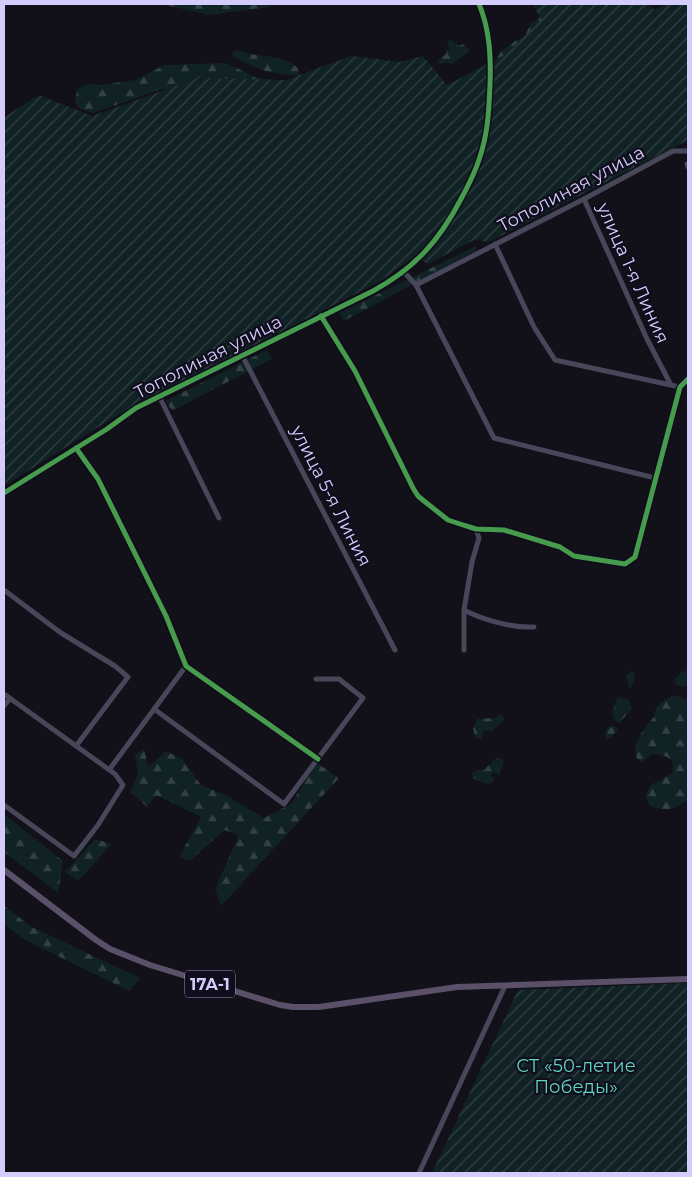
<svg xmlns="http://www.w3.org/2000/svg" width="692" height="1177" font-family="Montserrat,sans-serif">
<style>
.forest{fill:url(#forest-firs)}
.garden{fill:url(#garden-furrows)}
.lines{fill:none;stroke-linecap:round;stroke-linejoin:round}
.minor{stroke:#484659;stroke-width:5}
.major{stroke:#5b506a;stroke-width:6}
.cycleway-casing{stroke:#100d1c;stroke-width:8}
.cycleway{stroke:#469c4c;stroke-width:5}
.labels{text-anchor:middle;stroke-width:4.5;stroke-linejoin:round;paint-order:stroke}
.shield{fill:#100d1c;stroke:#9993b8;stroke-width:1}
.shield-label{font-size:16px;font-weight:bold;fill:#d4ccfb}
.street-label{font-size:18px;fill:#d4ccfb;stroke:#100d1c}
.park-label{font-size:18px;fill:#5fd5be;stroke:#100d1c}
</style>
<defs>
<pattern id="forest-firs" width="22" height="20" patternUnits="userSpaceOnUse" patternTransform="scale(1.25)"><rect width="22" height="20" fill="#102224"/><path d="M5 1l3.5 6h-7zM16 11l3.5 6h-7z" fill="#324145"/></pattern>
<pattern id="garden-furrows" width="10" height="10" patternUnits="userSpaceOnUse" patternTransform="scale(1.25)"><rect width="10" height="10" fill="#102224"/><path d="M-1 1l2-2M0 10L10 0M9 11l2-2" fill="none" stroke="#324145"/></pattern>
</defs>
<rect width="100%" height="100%" fill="#121018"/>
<!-- forest -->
<path class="forest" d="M162 4H271L270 7 208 15Z
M539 15 549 16 503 59 497 58 498 54 515 41 524 37 532 22 537 20Z
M447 40 453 41 458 46 465 44 470 51 452 64 447 62 440 64 437 61 446 54V51L449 48Z
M235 50C240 51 245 53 251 54 268 57 283 56 298 68L299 75C278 77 247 67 231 54Z
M226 63 258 78 271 80 202 82 159 90 93 113 80 109 75 102 77 90 87 84 101 85 135 80 165 65Z
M476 246 475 251 344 321 339 313Z
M267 350 272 359 172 411 165 401Z
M632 670 635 674C634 679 634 686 629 689L626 676Z
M688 670V684L684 687 676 685 675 679 680 673Z
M673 695 688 700V800C672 810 668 812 650 806L645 796 651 785 672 773C676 757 665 755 652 754L641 763C626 750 644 728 654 717 654 705 663 701 673 695Z
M620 697 629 700 632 709 619 723 615 721 612 714 616 700Z
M501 714 504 717V720L491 732 484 730 481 739 475 738 473 728 477 719 495 718Z
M615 726 618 729 610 739H606L605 734 608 727Z
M144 748 148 767 166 751 182 759 201 785 227 796 264 818 291 804 317 763 339 778 221 906 215 889 239 835 224 830 190 861 179 857 201 817 156 795 147 807 131 792 138 774 135 755Z
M496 758 502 759 504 762 499 775 493 772 491 775 495 779C490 788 480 782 473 778L472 773 479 769 484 770Z
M4 814 63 861 58 893 4 852Z
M95 839 112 844 78 881 65 872Z
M4 906 32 927 140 978 129 991 25 940 4 924Z"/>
<!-- garden -->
<path class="garden" d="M532 4H650L654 10 665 4H688V140L489 242 474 240 428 264 414 257 379 282 111 419 4 486V117L39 95 92 116 198 78 286 80 351 56 400 62 423 56 447 85 504 55 542 20Z
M688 983V1173H432L518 990Z"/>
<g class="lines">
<!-- minor -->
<path class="minor" d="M687 164 688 167
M584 199 647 339 671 385
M495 244 534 327 555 360 680 387
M404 272 416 285 494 438 655 478
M416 285 584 199 673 151H688
M321 316 355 371 413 488 418 496 424 501 448 520 457 523 476 529 504 530 560 547 574 556 625 564 635 557 680 387 688 379
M242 355 395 650
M159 396 219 518
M76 448 98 479 166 616 186 666 318 759
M4 493 107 429 136 408 373 291C415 268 439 241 461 199 473 177 482 157 486 132 489 117 489 101 490 86 491 58 490 30 479 4
M4 590 61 633 115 666 128 677 76 746
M464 610C483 620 512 628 534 627
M464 650V610L472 562 479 538 476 529
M4 694 115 774 123 785 98 825 74 856 4 805
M4 706 10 698
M154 709 284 804 363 698 339 679H316
M109 770 186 666
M419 1173 505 986"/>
<!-- major -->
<path class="major" d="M4 870 96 940 110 949 150 965 280 1005 293 1007H319L457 987 688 979"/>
<!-- cycleway casing -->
<g class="cycleway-casing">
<path id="cycleway" d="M321 316 355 371 413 488 418 496 424 501 448 520 457 523 476 529 504 530 560 547 574 556 625 564 635 557 680 387 688 379
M76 448 98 479 166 616 186 666 318 759
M4 493 107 429 136 408 373 291C415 268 439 241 461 199 473 177 482 157 486 132 489 117 489 101 490 86 491 58 490 30 479 4"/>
</g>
<!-- cycleway -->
<use href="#cycleway" class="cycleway"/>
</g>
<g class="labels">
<!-- shield labels -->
<rect class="shield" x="185" y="970.5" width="50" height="27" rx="4"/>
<g class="shield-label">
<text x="210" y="990">17А-1</text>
</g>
<!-- street labels -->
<g class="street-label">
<text transform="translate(571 189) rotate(-28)" y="6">Тополиная улица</text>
<text transform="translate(633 273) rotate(66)" y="6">улица 1-я Линия</text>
<text transform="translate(208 357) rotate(-27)" y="6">Тополиная улица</text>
<text transform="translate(331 496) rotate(63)" y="6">улица 5-я Линия</text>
</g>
<!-- park labels -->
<g class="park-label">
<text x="576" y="1072">СТ «50-летие<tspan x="576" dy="21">Победы»</tspan></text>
</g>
</g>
<!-- border -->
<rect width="692" height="1177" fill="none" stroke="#d4ccfb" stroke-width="10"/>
</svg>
